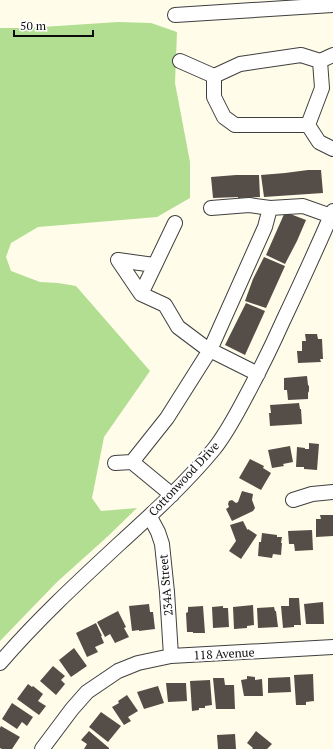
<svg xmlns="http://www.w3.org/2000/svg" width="333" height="749" font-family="'PT Serif',serif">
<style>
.forest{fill:#b1de90}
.building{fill:#554d47}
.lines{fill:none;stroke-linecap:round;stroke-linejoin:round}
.minor-casing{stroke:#3f3f3f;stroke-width:16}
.minor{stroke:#fff;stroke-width:14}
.labels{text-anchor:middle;stroke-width:4;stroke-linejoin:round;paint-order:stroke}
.street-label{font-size:12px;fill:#0c0c0c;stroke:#fff}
</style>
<rect width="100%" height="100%" fill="#fffcea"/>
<!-- forest -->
<path class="forest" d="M118 22 151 23 177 32 175 83 190 162V198L157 217 38 227 11 243 6 257 11 271 40 282 58 283 76 286 150 371 104 437 92 498 101 511 137 508 107 537 57 582 0 641V28H27Z"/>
<!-- building -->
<path class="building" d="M308 170H321L323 193 264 197 261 175 285 173Z
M236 175H259L260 197 238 198V197L213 198 211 177Z
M285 212 306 220 297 241 285 264 266 255Z
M264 257 285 266 266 308 245 301 253 279Z
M246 303 265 311 245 355 225 345Z
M305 334H317L318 339H322L323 359H320L321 362 298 363 297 351H302V341H306Z
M307 376 308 385 309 386V391L308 393V399L288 400 287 390H284V378Z
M299 403 300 409H301L302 424 270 426 269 413H271L270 405Z
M309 443 319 444 317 470 304 469V467H296L297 447 305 448V449H309Z
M290 446 293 462 283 464 284 466 272 468 268 450Z
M250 459 264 466 263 468 271 473 261 490 239 478Z
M242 491 253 494 252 500 255 508 253 511 232 521 226 509 229 507 228 504 229 501 232 500 236 503 238 502Z
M320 515H333V536L316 537V519H321Z
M243 521 247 529 248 530V529L257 535 241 559 229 551 236 541 230 525Z
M312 530 313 550 295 551 294 544H289L288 531Z
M262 533 277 535V537H282L281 543H282L281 555 273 554 272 558 258 556 259 542H261Z
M289 598H299L301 625H294V627L283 628 281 606H289Z
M323 602 324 624H306L304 604Z
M149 604 150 612H153L155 629 139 631V630L132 631 129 606Z
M253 605 254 625 247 626V628L234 629 233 607Z
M203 606 205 633H193V632H187L186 613 188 612V607Z
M223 606V608H228L229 627 213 628 212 607Z
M274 607 275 611H276L278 627 258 628 257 608Z
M118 611 126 627 124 628 129 637 115 643 110 634 105 637 97 622Z
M96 623 102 636H101L104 643 95 647 98 652 87 657 76 633Z
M74 648 87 666 71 677 59 660Z
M53 666 65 676 61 680 65 684 56 695 40 681Z
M313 674 314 701 306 702V705H296L294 675Z
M247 676 255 677V680L262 679 263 696H244L241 680 247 679Z
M290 677 291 692 268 693V678Z
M213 678H224L225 685H234L235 709H216Z
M210 680 212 705 205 706V708H199V710L192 711 190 681Z
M166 683H186L187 701 168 702Z
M28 684 32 687 33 686 43 694 38 701 46 706 39 715 17 699Z
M158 686 164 703 144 709 137 692Z
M127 695 138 711 128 717 131 721 124 725 112 707 119 703 118 701Z
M12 703 33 717 27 726 22 722 17 729 2 719Z
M101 712 121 726 108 742 89 727Z
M1 726 20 737 12 749H2L0 748V728Z
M89 731 109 748V749H84L87 744 81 740Z
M256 731 272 744 267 749H252L253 748 247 743Z
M235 734 236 749H218L217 735Z"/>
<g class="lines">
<!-- minor casing -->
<g class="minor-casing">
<path id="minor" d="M175 15 333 5
M180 61 214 76 240 64 301 55 320 61 333 55
M214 76V97L224 117 235 125H308
M308 125 322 88 320 61
M308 125 319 142 333 149
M211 208 249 205 270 208 303 206 331 216
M175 223 141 294 165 305 178 327 206 348 258 374
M118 260 141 294
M118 260 154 265
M132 462 167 418 210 350 265 227 270 208
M115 463 132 462 172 495
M293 500 312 494 333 492
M150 517 158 532 162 544 167 592 171 656
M0 663C36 621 77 583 118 545 151 515 185 484 214 449 226 434 235 417 244 400 258 374 271 348 283 321 300 285 317 248 333 211
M42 749 72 709 87 692 118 671 138 663 171 656 333 647"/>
</g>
<!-- minor -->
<use href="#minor" class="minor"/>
</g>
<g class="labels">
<!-- street labels -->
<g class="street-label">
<text transform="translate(184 479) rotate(-47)" y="4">Cottonwood Drive</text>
<text transform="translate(166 585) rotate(-95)" y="4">234A Street</text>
<text transform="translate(224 654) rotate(-3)" y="4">118 Avenue</text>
</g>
</g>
<!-- scale -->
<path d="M14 30v6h79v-6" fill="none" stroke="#0c0c0c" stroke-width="2"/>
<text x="20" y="30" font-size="12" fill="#0c0c0c" stroke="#ffffff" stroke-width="3" paint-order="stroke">50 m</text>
</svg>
